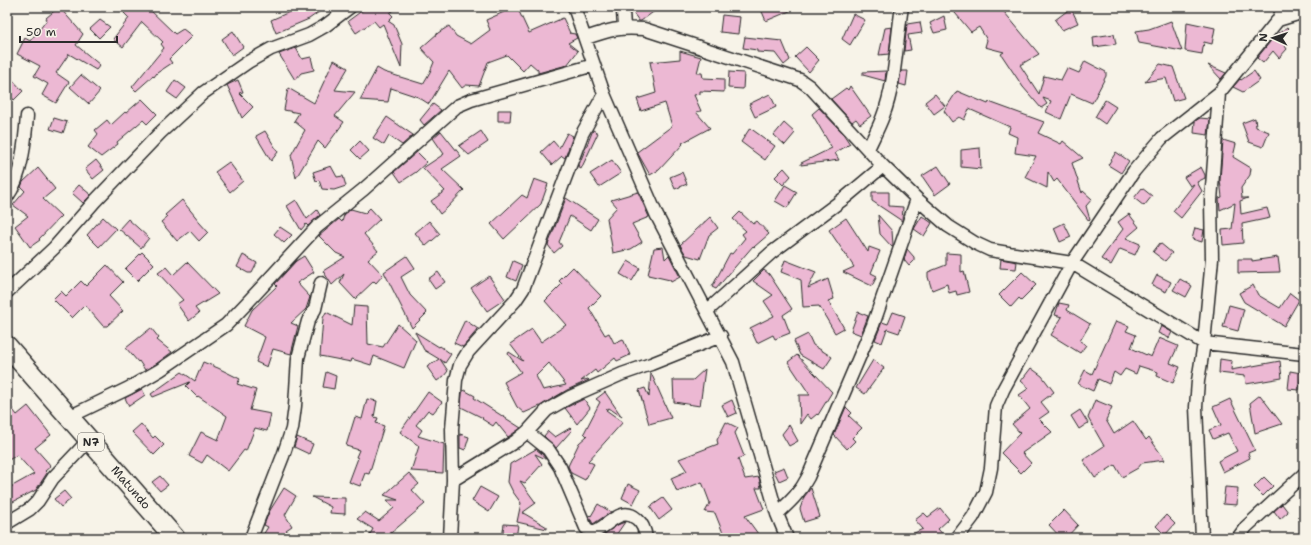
<svg xmlns="http://www.w3.org/2000/svg" width="1311" height="545" font-family="'Shantell Sans',sans-serif">
<style>
.building{fill:#ecb8d3;stroke:#2b2b2b;fill-rule:evenodd}
.lines{fill:none;stroke-linecap:round;stroke-linejoin:round}
.street-casing{stroke:#2b2b2b;stroke-width:15}
.primary-casing{stroke:#2b2b2b;stroke-width:22}
.street{stroke:#f7f3e8;stroke-width:12}
.primary{stroke:#f7f3e8;stroke-width:19}
.labels{text-anchor:middle;stroke-width:3;stroke-linejoin:round;paint-order:stroke}
.shield{fill:#f7f3e8;stroke:#686764;stroke-width:1}
.shield-label{font-size:11px;font-weight:bold;fill:#2b2b2b}
.street-label{font-size:12px;fill:#2b2b2b;stroke:#f7f3e8}
</style>
<rect width="100%" height="100%" fill="#f7f3e8"/>
<filter id="ink" filterUnits="userSpaceOnUse"><feTurbulence type="fractalNoise" baseFrequency=".025" numOctaves="2"/><feDisplacementMap in="SourceGraphic" scale="8" xChannelSelector="R" yChannelSelector="G"/><feConvolveMatrix kernelMatrix="1 2 1 2 8 2 1 2 1" color-interpolation-filters="sRGB"/></filter>
<g filter="url(#ink)">
<!-- building -->
<path class="building" d="M59 7 83 34 76 45 100 65 96 70 69 54 56 73 69 82 56 103 42 95 48 84 34 76 40 66 17 54 25 38 30 41 47 20 46 18Z
M129 7H147L175 34 183 29 192 36 169 59 172 63 157 73 154 77 153 76 136 91 132 87 164 48 161 44 163 42 142 22 123 47 113 39 129 18 124 13Z
M292 7H326L309 19 276 33 271 20 294 10Z
M367 7H398L390 13 393 16 388 21 394 25 402 44 401 68 383 24 379 27 374 21 356 33 348 21Z
M501 7H517L529 33 563 18 570 33H569L575 34 577 38 568 43 578 51 567 65 538 73V70L530 63 523 71 507 55 488 62 479 86 466 85 462 88 449 71 429 104 418 97 391 88 388 102 360 100 377 68 384 72 423 84 430 72 434 62 421 48 438 33 449 26 456 36 471 44 490 30 486 20 504 12Z
M631 7H660L641 21H639L631 10Z
M760 7H799L766 21Z
M950 7H1000L1029 42 1039 54 1020 65 1039 94 1044 76 1061 80 1067 68 1079 73 1085 61 1106 72V76L1092 103 1071 94 1061 119 1046 112 1051 101 1043 98 1047 104 1041 108 1023 87 1001 54 1004 52 985 47 987 40 979 27 971 32Z
M1071 8 1078 23 1062 30 1055 20Z
M853 14 865 20 850 45 842 39Z
M722 15 740 17 738 34 720 32Z
M944 16 947 30 934 33 930 23Z
M100 20 110 27 99 38 90 29Z
M1171 21 1182 51 1139 43 1136 31 1149 29Z
M920 22 922 33 908 35 911 50 904 51 907 24Z
M1187 22 1215 28 1212 44 1204 42 1202 54 1185 51Z
M892 27 889 54 879 55 885 28Z
M1287 27 1289 29 1281 40 1287 49 1279 58 1273 51 1263 63 1257 58 1274 37Z
M233 31 243 47 232 55 222 39Z
M1114 34 1116 44 1094 47 1093 37Z
M745 37 782 41 790 60 784 65 775 53 757 52V50L743 48Z
M806 47 819 60 809 72 795 57Z
M296 48 302 59 311 57 314 70 301 73 295 80 279 54Z
M680 51 701 57 697 73H702L703 78 724 79V92L700 91V94L694 95 701 111 696 112 710 128 682 143 683 144 659 170 650 175 637 152 672 126 665 103 641 111 637 99 656 93 650 62 680 59Z
M334 60 348 68 335 90 355 92 335 116 344 122 325 148 318 141 296 178 291 155 305 130 294 121 299 113 284 110 288 88 314 103Z
M1160 64 1173 67 1184 98 1173 101 1166 78 1145 82Z
M1208 65 1226 73 1221 79Z
M886 71 885 81 863 75V72Z
M901 71H908L906 86 899 84Z
M1254 71 1260 80 1243 92 1233 87 1240 79 1241 80Z
M729 72 744 73 743 89 728 88Z
M7 74 23 91 14 100 7 92Z
M81 75 100 91 89 104 70 87Z
M175 80 186 88 177 99 167 92Z
M238 80 243 92 239 93 253 107 242 118 227 85Z
M850 86 871 116 860 124 856 119 852 122 831 99 846 88 848 90Z
M957 91 988 104 989 102 1044 122 1038 133 1061 144 1063 141 1083 158 1072 163 1082 193 1083 191 1092 199 1086 206 1090 220 1089 221 1057 179 1054 182 1048 172 1047 188 1025 177 1036 156 1015 153 1017 137 1008 133 1010 127 969 109 964 120 959 117 952 122 944 111Z
M770 94 776 107 755 117 749 104Z
M935 94 945 106 934 114 925 102Z
M142 99 157 114 147 124 143 120 117 142 118 144 101 157 88 147 98 134 95 130 107 120 111 125 125 112 126 113Z
M1105 100 1116 107 1105 124 1095 117Z
M433 104 441 110 424 125 420 120Z
M819 108 842 132 850 144 835 153 839 160 801 165V163L832 148 812 114Z
M498 110H511L510 121H498Z
M387 117 413 135 402 145 389 136 384 145 373 138Z
M54 118 67 122 63 133 50 129Z
M1200 118 1210 119 1208 135 1194 133 1195 121Z
M1255 118 1256 127 1269 132 1263 147 1249 142 1242 123Z
M784 123 795 133 785 145 774 135Z
M750 128 775 146 765 160 741 142Z
M593 130 598 133 581 169 578 167Z
M265 131 278 152 271 161 256 136Z
M441 131 461 156 442 169 464 190 446 209 440 214 431 201 445 191 423 168 444 154 433 138Z
M481 131 488 142 469 155 459 146Z
M567 133 573 136 565 158 562 156 552 165 541 152 553 141 559 148Z
M1223 140 1236 144 1233 157 1251 168 1250 175 1241 188 1242 198H1248L1240 201 1241 214 1267 208 1270 218 1242 224 1243 243 1223 245 1222 230 1232 229 1235 203 1220 210 1219 198 1222 197 1220 180Z
M360 141 369 151 360 159 351 150Z
M980 148 981 169 961 167V150Z
M417 152 427 162 416 172 401 182 394 172Z
M1116 152 1129 161 1121 173 1108 165Z
M96 160 104 170 93 179 85 169Z
M612 160 621 173 599 187 590 174Z
M229 162 243 181 230 192 215 172Z
M331 166 337 177 343 176 346 186 334 190 322 189 319 180 316 181 313 172Z
M938 166 950 184 935 195 922 176Z
M1201 167 1205 175V178L1197 182 1202 191 1181 218 1173 211 1194 184 1190 186 1184 177Z
M38 168 55 189 43 199 61 216 39 239 40 240 30 247 15 226 28 216 13 205 25 191 21 187 23 182Z
M784 168 791 176 783 185 775 177Z
M682 172 687 184 675 189 670 177Z
M534 179 548 184 541 204 504 239 491 224 522 195 527 198Z
M79 185 91 195 83 203 72 193Z
M785 185 797 192 787 208 775 201Z
M1142 188 1152 196 1144 206 1134 198Z
M638 192 649 217 632 224 642 242 631 249 613 253 607 218 617 207 611 200Z
M872 192H889V206L903 207 902 221 872 201Z
M566 198 598 219 591 230 570 216 559 242 562 246 554 253 548 245Z
M182 200 199 221V222L208 232 199 241 190 231 177 241 161 222 167 217 165 215Z
M296 200 307 219 317 210 320 215 308 226 306 224 301 230 287 206Z
M370 208 380 219 364 234 378 251 368 259 383 275 376 283 374 281 355 299 340 283 344 274 332 285 323 271 345 257 336 253 319 236 339 219 342 222 344 215 351 209 365 213Z
M740 212 753 224 757 221 769 234 754 247 753 246 716 289 712 287 730 253 732 254 745 238 742 234 746 231 733 219Z
M1129 214 1139 227 1126 238 1140 244 1135 255 1120 249 1111 265 1101 259 1123 229 1118 222Z
M878 215 892 231 893 245 892 247 880 234Z
M922 216 932 223 924 236 914 229Z
M103 217 116 229 99 247 87 235Z
M710 217 718 228 709 235 700 259 686 255 680 245Z
M846 218 868 252 869 247 880 251 871 273 877 276 872 286 843 272 854 267 829 230Z
M128 219 149 238 141 248 119 229Z
M429 221 440 234 426 246 415 233Z
M1064 223 1071 237 1060 242 1054 228Z
M280 227 292 235 284 243 274 234Z
M1195 228 1204 230 1202 242 1192 239Z
M1160 243 1172 253 1165 261 1153 252Z
M663 247 665 259 669 255 680 277 671 282 670 280 648 275 654 248Z
M907 249 914 257V261L909 266 904 260Z
M142 252 154 264 137 281 125 269Z
M946 253 961 254V272L964 271 969 292 957 295 956 291 949 293 947 284 932 290 928 277V272L946 265Z
M243 255 257 263 252 273H248L237 267Z
M304 256 314 272 297 283 310 297 306 309 291 323 298 326 291 354 273 349 267 367 256 362 265 337 244 326 252 310 277 286 275 284 296 261Z
M407 256 415 268 401 277 410 295 427 313 412 328 384 272Z
M1278 257 1280 272 1238 273V259H1252V261Z
M1001 259 1017 262 1016 269 1000 268Z
M785 260 816 272 808 288 828 279 834 299 828 301 844 328 835 333 819 306 803 307 801 280 781 272Z
M513 261 522 265 516 281 507 277Z
M628 261 640 268 632 281 620 274Z
M187 262 218 294 195 308 199 313 189 321 177 304 183 300 158 273 166 267 173 275Z
M107 265 123 282 109 296 123 311 107 326H103L85 305 72 318 53 299 61 291 66 296 81 281 86 286Z
M573 267 601 296 589 308 605 335 609 333 614 343 623 339 630 355 617 361 615 358 597 373 595 370 581 381 588 379 589 380 567 390 540 406 524 413 517 407 504 382 521 372 508 354 509 352 523 361 510 344 532 329 541 342 566 325 545 301 562 284 559 281ZM549 363 566 385 543 390 536 376Z
M764 270 769 274 792 309 783 315 790 333 775 339 773 335 757 343 750 328 774 316 764 301 773 295 753 281Z
M438 272 445 282 435 289 428 279Z
M1022 272 1036 285 1021 300 1019 298 1011 307 999 295Z
M1157 275 1171 282 1166 292 1152 285Z
M489 276 505 299 487 311 471 288Z
M1180 279 1192 286 1186 297 1173 290Z
M1253 285 1258 295 1280 308 1290 293 1299 300 1284 326 1244 302 1239 293Z
M1059 303 1069 305 1067 310 1090 324 1080 341 1086 345 1080 353 1051 335 1062 317 1055 315Z
M1229 305 1244 309 1238 331 1223 327Z
M354 306 367 307 368 344 383 347 398 324 416 340 404 368 374 356 371 365 352 359 351 362 320 356 323 318 326 312 352 325Z
M858 312 868 316 861 335 851 331Z
M893 312 905 316 899 333 887 329 882 343 875 340 882 322 888 324Z
M465 320 478 329 463 347 454 343Z
M1116 321 1129 326 1126 331 1136 335 1131 348 1151 357 1159 338 1178 346 1170 363 1180 367 1173 383 1157 376 1158 372 1139 366 1136 374 1125 369 1120 376 1114 372 1109 384 1098 379 1093 391 1078 384 1085 370 1092 374Z
M1161 326 1172 332 1169 338 1158 333Z
M151 328 159 338 157 340 172 352 156 364 145 370 139 361 138 362 126 348Z
M415 332 439 347 440 346 451 354 445 363 440 359 448 371 444 376 437 381 427 367 439 359 424 350Z
M808 334 813 345 832 357 824 369 800 355 794 341Z
M797 355 832 392 818 415 817 414 811 419 807 414 800 424 799 395H810L788 362Z
M1220 359 1232 361 1231 370 1280 361 1282 378 1246 384 1245 376 1219 373Z
M873 360 884 368 865 394 856 388Z
M203 362 218 368 240 379 237 384 256 390 250 410 271 414 267 431 255 428 246 451 244 450 228 471 207 455 202 463 189 456 201 432 218 440 227 416 198 396 197 397 186 386 190 382 153 397 151 394 182 372 195 381Z
M1031 368 1042 376 1054 392 1041 402 1049 412 1039 419 1052 432 1022 453 1031 463 1021 473 1001 453 1020 433 1012 424 1030 409 1019 395 1029 388 1021 381Z
M705 369 700 406 674 402 673 380H693Z
M1290 371 1301 373 1299 390 1288 389Z
M326 372 336 376 334 389 323 387Z
M651 373 671 418 649 424 639 390 645 388 649 397Z
M142 389 145 395 129 406 125 398Z
M464 390 475 396 474 398 521 428 508 437 496 422 493 426 482 419 483 418 461 407 462 393Z
M428 392 442 402 433 413 428 410 416 425 422 430 418 436 444 444 443 473 411 471 419 446 400 432Z
M605 392 622 417 609 408 606 410 623 422 588 461 594 464 585 480 571 473 568 466 579 443 587 436 584 433 600 402 596 399Z
M1260 395 1282 424 1255 433 1250 403Z
M367 399 377 401 374 417 378 418 376 423 384 426 369 474 365 473 360 486 349 482 358 458 356 457 359 450 346 446 355 417 362 419Z
M584 399 590 408 577 424 565 408Z
M1230 399 1255 450 1248 453 1250 458 1223 472 1218 461 1237 451 1228 433 1213 439 1209 430 1221 425 1213 407Z
M732 400 737 413 728 417 722 405Z
M1095 400 1112 407 1106 420 1114 434 1133 421 1146 440 1149 437 1165 460 1142 463 1138 468 1122 477 1115 465 1095 478 1083 460 1104 446 1088 418Z
M7 402 17 415 28 406 51 435 35 448 51 466 45 471 47 473 36 490 7 505V489L34 474 17 455 7 461Z
M846 407 852 413 849 416 862 428 852 438 855 441 847 449 834 435Z
M1080 410 1088 423 1079 429 1071 416Z
M726 422 738 428 735 433 744 456 738 459 745 479 759 477 761 488H756L764 509 745 516 761 538H725L715 513 705 512 710 503 702 482 677 492 671 478 687 471 679 459 718 444 717 440Z
M141 424 153 438 155 436 164 445 154 455 132 432Z
M789 425 798 441 789 446 782 434Z
M570 428 572 430 556 448 544 436 548 431 555 437Z
M460 434 469 437 465 450 460 448Z
M297 437 313 444 309 454 294 447Z
M536 449 542 454 546 459 535 454 542 464 525 483 520 481 536 503 522 513 525 514 547 527V529L517 522 521 503 513 492 508 482 510 464Z
M784 467 788 477 779 481 774 471Z
M409 473 419 484 412 490 425 504 385 538H368L373 529 357 519 365 512 379 521 394 508 387 500H398L384 495Z
M160 476 168 485 160 491 152 482Z
M1264 477 1273 486 1263 496 1254 487Z
M628 484 640 490 633 504 622 498Z
M480 487 498 497 489 512 472 501Z
M1225 487 1238 488 1237 505 1223 504Z
M284 488 296 496 285 515 292 526 286 530 295 538H261L268 527 264 525 269 512Z
M811 488 820 517 804 522 800 509 804 497Z
M64 491 71 499 61 507 54 499Z
M312 497 345 498V514L330 513 331 507Z
M663 498 672 510 659 520 650 507Z
M598 504 611 512 593 524 589 516 590 515 591 516Z
M1282 504 1288 512 1280 519 1274 511Z
M940 508 949 519 938 529 946 538H903L923 529 915 520 924 513 928 517Z
M1064 510 1078 525 1066 538H1061L1049 525Z
M1166 515 1175 524 1165 535 1156 526Z
M625 522 614 538H598L617 525Z
M504 524 518 525 516 538H502Z"/>
<g class="lines">
<!-- street casing -->
<g class="street-casing">
<path id="street" d="M574 7 604 94 657 216 733 362 777 514 787 538
M1278 20 1304 12
M624 27 623 11 624 7
M586 38C609 30 618 27 644 29L800 80 810 87 883 166 917 199 948 226 975 243 990 250 1072 263 1204 343 1304 354
M868 149C873 138 879 127 883 116 896 83 896 42 902 7
M7 197C22 177 25 141 27 116
M7 292 54 248 95 201 160 133 203 93 248 62 271 49 309 35 325 26 350 7
M707 311 771 253 846 197 883 166
M69 417 129 388 160 370 226 325 246 304 317 227 364 189 457 106 471 100 594 65
M527 432 548 449 560 467 586 528 592 532C606 530 620 504 637 519 643 524 645 530 646 538
M453 480 516 441 527 432 547 410 570 397 622 374 651 364 721 336
M777 514C790 502 800 493 808 477L873 325 917 199
M7 523 30 509 38 501 53 478 89 440
M251 538 283 456 292 429 295 406 298 358 308 321 315 309 321 283
M450 538 453 480 452 429 456 380 460 365 468 352 515 301 523 289 582 134 604 94
M957 538 973 517 986 492 991 468 996 406 1003 390 1072 263 1134 171 1162 138 1219 93 1278 20 1284 7
M1202 538 1196 407 1198 381 1204 343 1212 259 1211 201 1219 93
M1238 538 1246 527 1304 474"/>
</g>
<!-- primary casing -->
<g class="primary-casing">
<g id="primary">
<path id="s1" d="M7 346 175 538"/>
</g>
</g>
<!-- street -->
<use href="#street" class="street"/>
<!-- primary -->
<use href="#primary" class="primary"/>
</g>
</g>
<g class="labels">
<!-- shield labels -->
<rect class="shield" x="78" y="433" width="26" height="18" rx="3"/>
<g class="shield-label">
<text x="91" y="446">N7</text>
</g>
<!-- street labels -->
<g class="street-label">
<text dy="4" stroke="none"><textPath href="#s1" startOffset="188">Matundo</textPath></text>
</g>
</g>
<!-- margin -->
<rect width="1311" height="545" fill="none" stroke="#f7f3e8" stroke-width="24"/>
<rect x="12" y="12" width="1287" height="521" fill="none" stroke="#2b2b2b" stroke-width="1.5" filter="url(#ink)"/>
<!-- north arrow -->
<g transform="translate(1273 38) rotate(273)" stroke="#f7f3e8" stroke-width="3" paint-order="stroke">
<path d="M0-3L7 15L0 10L-7 15Z" fill="#2b2b2b"/>
<text y="-6" font-size="11" font-weight="bold" text-anchor="middle" fill="#2b2b2b">N</text>
</g>
<!-- scale -->
<path d="M20 36v6h97v-6" fill="none" stroke="#2b2b2b" stroke-width="2"/>
<text x="26" y="36" font-size="12" fill="#2b2b2b" stroke="#f7f3e8" stroke-width="3" paint-order="stroke">50 m</text>
</svg>
